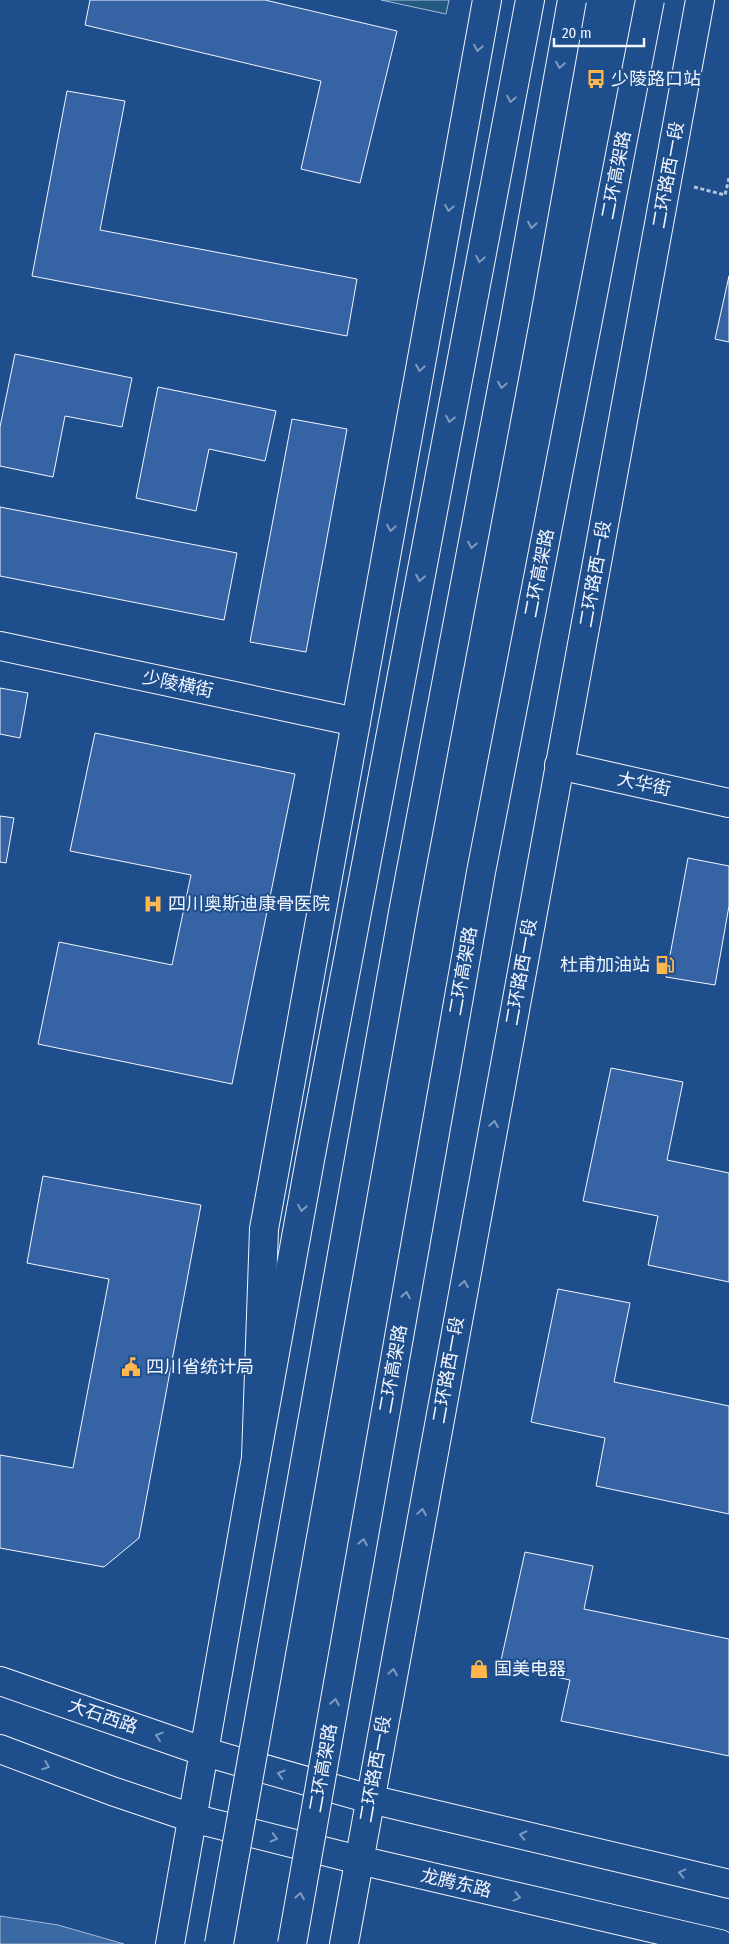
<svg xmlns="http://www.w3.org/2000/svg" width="729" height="1944" font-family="'Fira Sans Condensed','Noto Sans SC',sans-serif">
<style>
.green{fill:#245a82;stroke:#a8bbd7}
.water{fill:#3b69a3;stroke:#a8bbd7}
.building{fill:#3563a3;stroke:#f2f6ff}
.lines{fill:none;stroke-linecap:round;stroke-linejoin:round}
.minor-casing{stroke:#f2f6ff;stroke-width:30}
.major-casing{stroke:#f2f6ff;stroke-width:30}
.highway-casing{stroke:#f2f6ff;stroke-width:30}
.path{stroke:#b3c4dc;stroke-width:3;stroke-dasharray:4 2.5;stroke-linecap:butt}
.minor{stroke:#1f4e8c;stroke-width:28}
.major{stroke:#1f4e8c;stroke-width:28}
.highway{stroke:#1f4e8c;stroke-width:28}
.highway-bridge-casing{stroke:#f2f6ff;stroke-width:30;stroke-linecap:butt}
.highway-bridge{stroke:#1f4e8c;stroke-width:28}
.oneway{stroke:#7e9ac0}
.labels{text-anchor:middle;stroke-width:4;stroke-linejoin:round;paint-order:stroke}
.poi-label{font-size:18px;fill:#f2f6ff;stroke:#1f4e8c;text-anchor:start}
.street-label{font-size:18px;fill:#f2f6ff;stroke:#1f4e8c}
</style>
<rect width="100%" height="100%" fill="#1f4e8c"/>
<!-- green -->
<path class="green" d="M381 0H449L446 14Z"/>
<!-- water -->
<path class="water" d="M0 1916 58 1925 124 1944H0Z"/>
<!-- building -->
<path class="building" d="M90 0H265L397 31 360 183 301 169 321 81 85 25Z
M67 91 125 101 100 230 357 279 347 336 32 276Z
M729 276V342L715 339Z
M15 354 132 378 122 427 65 416 53 477 0 466V427Z
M158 387 276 411 265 461 209 449 196 511 136 498Z
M292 419 347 429 306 652 250 642Z
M0 507 237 553 224 620 0 576Z
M0 688 28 693 20 738 0 734Z
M95 733 295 774 232 1084 38 1044 59 942 172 965 191 875 70 851Z
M0 816 14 818 6 863 0 862Z
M688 858 729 866V906L715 985 666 977Z
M611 1068 683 1082 667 1160 729 1173V1282L648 1265 658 1216 583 1201Z
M43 1176 201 1205 139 1538 104 1567 0 1548V1455L73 1468 109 1279 27 1263Z
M558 1289 630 1303 614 1382 729 1406V1514L596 1486 605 1438 531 1422Z
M525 1552 593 1566 584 1609 729 1639V1756L561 1721 570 1680 500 1665Z"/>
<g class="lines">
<!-- minor casing -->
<g class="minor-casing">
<path id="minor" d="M0 646 356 722
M559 765 729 803"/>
</g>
<!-- major casing -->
<g class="major-casing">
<path id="major" d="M0 1681 205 1752 370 1799 729 1884
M0 1749 112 1791 192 1818 359 1860 720 1944
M170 1944 256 1458 264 1229 487 0
M344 1944 700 0"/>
</g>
<!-- highway casing -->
<g class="highway-casing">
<path id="highway" d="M256 1458 310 1160 530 0"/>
</g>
<!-- path -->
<path class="path" d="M694 187 725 195 729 178"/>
<!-- minor -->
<use href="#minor" class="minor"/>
<!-- major -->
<use href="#major" class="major"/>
<!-- highway -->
<use href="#highway" class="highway"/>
<!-- highway-bridge casing -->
<g class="highway-bridge-casing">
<path id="highway-bridge" d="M219 1944 404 907 515 319 572 0
M292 1944 481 872 650 0"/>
</g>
<!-- highway-bridge -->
<use href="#highway-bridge" class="highway-bridge"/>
</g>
<!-- one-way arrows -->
<defs><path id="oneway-chevron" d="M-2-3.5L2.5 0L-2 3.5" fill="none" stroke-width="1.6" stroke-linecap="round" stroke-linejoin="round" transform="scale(1.25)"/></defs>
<g class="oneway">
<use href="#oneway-chevron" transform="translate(478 48) rotate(100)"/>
<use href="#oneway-chevron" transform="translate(560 65) rotate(100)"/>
<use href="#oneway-chevron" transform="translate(511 99) rotate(101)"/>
<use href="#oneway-chevron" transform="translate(449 208) rotate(100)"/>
<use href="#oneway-chevron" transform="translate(532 225) rotate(100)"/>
<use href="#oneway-chevron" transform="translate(480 259) rotate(101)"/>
<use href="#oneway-chevron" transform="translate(420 368) rotate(100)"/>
<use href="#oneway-chevron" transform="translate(502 385) rotate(101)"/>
<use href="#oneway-chevron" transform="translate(450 419) rotate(101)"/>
<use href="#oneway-chevron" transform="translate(391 528) rotate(100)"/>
<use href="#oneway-chevron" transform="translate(472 545) rotate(101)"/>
<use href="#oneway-chevron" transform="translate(420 578) rotate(101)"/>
<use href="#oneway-chevron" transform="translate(494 1124) rotate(-80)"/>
<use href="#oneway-chevron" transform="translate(302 1208) rotate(100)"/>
<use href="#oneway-chevron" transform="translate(464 1284) rotate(-80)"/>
<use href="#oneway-chevron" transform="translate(406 1295) rotate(-80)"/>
<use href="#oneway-chevron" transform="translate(422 1512) rotate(-80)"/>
<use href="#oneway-chevron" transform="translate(363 1542) rotate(-80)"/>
<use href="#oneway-chevron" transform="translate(393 1672) rotate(-80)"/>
<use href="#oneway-chevron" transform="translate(335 1702) rotate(-80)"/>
<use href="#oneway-chevron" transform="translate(159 1736) rotate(-161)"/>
<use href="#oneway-chevron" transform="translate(46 1766) rotate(21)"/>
<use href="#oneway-chevron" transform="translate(281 1774) rotate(-164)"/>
<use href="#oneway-chevron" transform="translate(523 1835) rotate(-167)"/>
<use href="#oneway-chevron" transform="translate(274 1838) rotate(14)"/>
<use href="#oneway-chevron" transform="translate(682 1873) rotate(-167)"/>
<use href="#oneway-chevron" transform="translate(300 1896) rotate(-80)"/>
<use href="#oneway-chevron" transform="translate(517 1897) rotate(13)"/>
</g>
<!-- icons -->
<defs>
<g id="bus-bare" transform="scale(1.5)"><path d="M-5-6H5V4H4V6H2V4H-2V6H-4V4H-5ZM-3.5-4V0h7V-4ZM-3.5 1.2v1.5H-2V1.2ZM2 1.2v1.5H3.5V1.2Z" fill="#ffb74d" stroke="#1f4e8c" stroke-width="2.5" paint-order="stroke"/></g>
<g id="hospital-bare" transform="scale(1.5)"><path d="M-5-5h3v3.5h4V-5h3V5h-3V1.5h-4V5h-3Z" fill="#ffb74d" stroke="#1f4e8c" stroke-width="2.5" paint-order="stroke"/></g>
<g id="fuel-bare" transform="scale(1.5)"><path d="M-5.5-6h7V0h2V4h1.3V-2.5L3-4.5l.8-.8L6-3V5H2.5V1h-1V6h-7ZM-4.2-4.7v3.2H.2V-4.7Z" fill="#ffb74d" stroke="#1f4e8c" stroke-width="2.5" paint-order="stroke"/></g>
<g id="civic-bare" transform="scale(1.5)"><path d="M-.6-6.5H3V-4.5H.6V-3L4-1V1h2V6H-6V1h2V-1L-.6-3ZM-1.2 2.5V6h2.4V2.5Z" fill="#ffb74d" stroke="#1f4e8c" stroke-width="2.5" paint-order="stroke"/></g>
<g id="shop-bare" transform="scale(1.5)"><path d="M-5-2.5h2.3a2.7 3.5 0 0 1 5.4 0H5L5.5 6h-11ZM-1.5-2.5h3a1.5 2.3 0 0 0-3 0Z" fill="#ffb74d" stroke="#1f4e8c" stroke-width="2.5" paint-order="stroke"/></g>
</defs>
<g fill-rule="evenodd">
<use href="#bus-bare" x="596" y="79"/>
<use href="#hospital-bare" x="153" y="904"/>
<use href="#fuel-bare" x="665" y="965"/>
<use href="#civic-bare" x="131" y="1367"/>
<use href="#shop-bare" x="479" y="1669"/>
</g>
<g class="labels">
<!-- poi labels -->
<g class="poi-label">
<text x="611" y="85">少陵路口站</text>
<text x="168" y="910">四川奥斯迪康骨医院</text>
<text x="650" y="971" text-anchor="end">杜甫加油站</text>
<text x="146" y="1373">四川省统计局</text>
<text x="494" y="1675">国美电器</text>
</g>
<!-- street labels -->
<g class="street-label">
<text transform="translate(616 175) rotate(-79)" y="6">二环高架路</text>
<text transform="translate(668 175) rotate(-80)" y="6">二环路西一段</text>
<text transform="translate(539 573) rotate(-79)" y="6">二环高架路</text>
<text transform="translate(595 574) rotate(-80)" y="6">二环路西一段</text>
<text transform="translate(178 684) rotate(12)" y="6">少陵横街</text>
<text transform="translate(644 784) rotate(12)" y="6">大华街</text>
<text transform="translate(463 971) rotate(-80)" y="6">二环高架路</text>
<text transform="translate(521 972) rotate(-80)" y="6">二环路西一段</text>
<text transform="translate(393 1369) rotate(-80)" y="6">二环高架路</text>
<text transform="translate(448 1370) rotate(-80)" y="6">二环路西一段</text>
<text transform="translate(103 1716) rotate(19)" y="6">大石西路</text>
<text transform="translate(323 1768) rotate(-80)" y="6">二环高架路</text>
<text transform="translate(375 1769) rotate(-80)" y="6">二环路西一段</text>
<text transform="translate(456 1883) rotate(13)" y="6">龙腾东路</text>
</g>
</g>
<!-- scale -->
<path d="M554 38v8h90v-8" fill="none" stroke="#f2f6ff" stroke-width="2.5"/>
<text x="562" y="38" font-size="15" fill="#f2f6ff" stroke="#1f4e8c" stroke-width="4" paint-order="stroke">20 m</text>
</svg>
